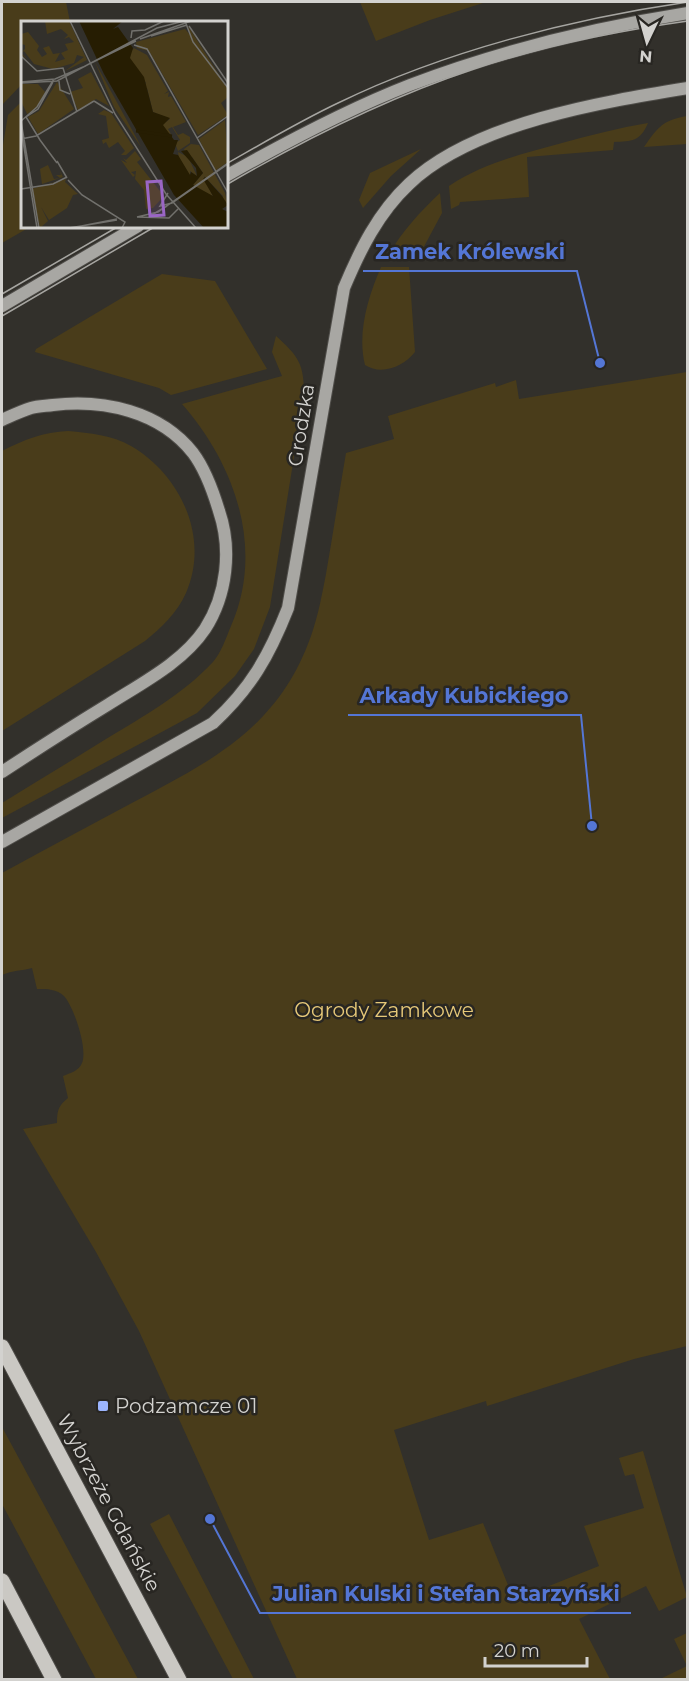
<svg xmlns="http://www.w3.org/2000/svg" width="689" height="1681" font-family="Montserrat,sans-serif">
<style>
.green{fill:#493c1a}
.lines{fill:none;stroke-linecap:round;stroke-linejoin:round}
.secondary-casing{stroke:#4f4d49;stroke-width:14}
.primary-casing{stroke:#4f4d49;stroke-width:17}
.secondary{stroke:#a8a7a3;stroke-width:12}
.primary{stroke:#cac8c3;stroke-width:15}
.tram{stroke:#a6a5a1;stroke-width:1.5}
.poi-dot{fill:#9bb4fd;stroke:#282622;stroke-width:2}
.labels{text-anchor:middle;stroke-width:5;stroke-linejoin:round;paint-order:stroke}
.street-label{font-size:20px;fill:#d3d2cf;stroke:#282622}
.park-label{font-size:20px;fill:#e6c878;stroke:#282622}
.poi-label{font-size:20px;fill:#d3d2cf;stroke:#282622;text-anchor:start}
.inset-river{fill:none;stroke:#261d02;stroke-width:3}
.inset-road{fill:none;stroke:#72716d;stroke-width:1.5}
.view{fill:#9a66c5;fill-opacity:0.15;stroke:#9a66c5;stroke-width:3}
.inset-edge{fill:none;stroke:#d3d2cf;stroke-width:3}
.leader{fill:none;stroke:#5476d5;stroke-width:2}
.callout-dot{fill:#5476d5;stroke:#282622;stroke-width:2}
.callout-label{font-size:21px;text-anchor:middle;font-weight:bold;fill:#5476d5;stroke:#282622;stroke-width:5;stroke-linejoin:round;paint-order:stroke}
</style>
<rect width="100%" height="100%" fill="#32302b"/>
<!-- green -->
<path class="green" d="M2 2H66L70 22H22V84L2 105Z
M360 2H486L430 20 376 41Z
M22 101V226L30 227 2 243V151L8 115Z
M687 116V144L644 147C658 127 663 120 687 116Z
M648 123C640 142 632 141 614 142L613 150 527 157 529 197 460 202 459 205 451 209 449 186C484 163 522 154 562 143 590 135 619 128 648 123Z
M421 149 391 176 363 208 359 200 370 173Z
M440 193 442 213 420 254H389C403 230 420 212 440 193Z
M381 267H409L415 352C404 366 382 376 365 365 357 333 368 297 381 267Z
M162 274 215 281 267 369 171 395 159 388 35 352 36 349Z
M276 336C298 356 304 363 304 394L270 607 254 649 235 676 197 713 2 818V803C36 782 71 761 106 739 144 716 182 695 213 662 221 653 226 638 231 626 265 549 235 464 182 404L282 376 272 352Z
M687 372V1346L634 1359 487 1406 486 1401 394 1430 429 1540 483 1523 514 1600 599 1566 584 1526 644 1508 634 1474 625 1476 619 1458 643 1451 687 1597 659 1611 646 1586 579 1619 610 1679H297L139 1331 96 1252 23 1129 57 1123C57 1111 58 1106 68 1098L63 1076C70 1073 79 1071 82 1063 88 1049 74 1007 64 996 57 989 47 989 37 989L32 968C21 971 13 970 2 975V873C44 850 87 827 130 804 211 761 278 729 311 636 318 616 322 595 326 574 333 534 339 494 346 453L394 439 388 416 495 383 496 387 516 380 519 399Z
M68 431C90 433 112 435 131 446 181 475 210 538 186 593 177 613 162 627 145 641L2 731V451C23 440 44 432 68 431Z
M2 1427 138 1679H96L2 1504Z
M169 1514 254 1679H233L150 1524Z
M687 1633V1679H660L687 1666 674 1639Z"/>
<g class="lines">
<!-- secondary casing -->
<g class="secondary-casing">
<path id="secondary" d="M226 176C286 142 346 110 410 85 500 51 593 28 688 13
M2 306 138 226
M2 420C11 416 21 411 31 408 38 406 46 406 53 405 103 399 160 411 193 453 205 469 213 491 219 511 232 549 227 595 205 629 183 662 142 683 109 704 73 726 37 749 2 772
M2 842 213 723C251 688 269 656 288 608L344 288C360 250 378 213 409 184 473 123 602 102 688 88"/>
</g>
<!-- primary casing -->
<g class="primary-casing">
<path id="primary" d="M2 1347 179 1680
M2 1581 54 1680"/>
</g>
<!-- secondary -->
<use href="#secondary" class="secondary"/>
<!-- primary -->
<use href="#primary" class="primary"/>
<!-- tram -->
<path class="tram" d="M226 164C263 143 300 121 338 103 445 51 571 19 688 2
M226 185C305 139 387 98 474 69 543 46 616 31 688 21
M2 294 119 226
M2 316 156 226"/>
</g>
<!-- markers -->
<rect class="poi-dot" x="97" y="1400" width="12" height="12" rx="3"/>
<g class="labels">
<!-- street labels -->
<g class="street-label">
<text transform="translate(301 425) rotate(-81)" y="7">Grodzka</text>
<text transform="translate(109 1503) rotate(62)" y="7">Wybrzeże Gdańskie</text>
</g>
<!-- park labels -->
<g class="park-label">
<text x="384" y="1017">Ogrody Zamkowe</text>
</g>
<!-- poi labels -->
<g class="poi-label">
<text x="115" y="1413">Podzamcze 01</text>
</g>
</g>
<!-- overview -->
<g transform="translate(21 21)">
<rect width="207" height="207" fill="#32302b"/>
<path d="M24 0H48L66 39 44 50 63 36 56 34 53 42 32 48 13 43 3 30 0 32 6 38 0 34V32L4 28V24L0 23V13L7 11 18 25 16 29 21 36 26 33 22 27 28 25 32 33 39 32 34 41 44 38 40 32 47 29 44 23 53 21 48 16 43 18 47 14 40 8 26 13ZM167 5 207 68V76L200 82 207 94 177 114 128 30 116 27 115 21 164 8 169 14ZM113 27 126 34 147 70 143 73 148 71 147 76 150 75 165 101 152 106 157 114 162 112 169 116V122L157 130 154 122 159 119 151 106 147 108 150 113 136 107 149 98 132 91 126 67 120 68 125 62 107 35ZM74 41 116 118 120 126 93 86ZM70 51 88 85 75 78 57 89 49 71 62 67 57 58ZM36 61 53 88 17 113 7 96 18 90ZM0 63H17L24 71 16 87 6 93 0 80ZM83 89 90 92 113 127 105 134H100L104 130 97 121 88 127 85 121 82 123 81 119 88 117 85 95 77 93ZM204 99 207 141 194 150 178 118ZM170 123 178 124 204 172 207 185 197 186 202 188 195 185 202 175 183 155 192 176 172 164 182 152 171 136 168 138 176 155 169 150V154L159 144 157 131 165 135 163 128ZM114 130 120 138 116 141 143 175 132 187 125 188 123 169 114 158 115 150 110 151 114 154 112 156 100 139 106 142 102 137 105 139ZM27 144 33 158 39 157 35 154H40L39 150 42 156 21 163 19 148ZM45 158 44 161 57 173 52 174 46 187 28 199 20 186 27 200 19 207 10 168Z" fill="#493c1a"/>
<path d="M58 0H102L92 8 97 6 112 27 109 37 123 56 132 91 149 97 142 104 153 119H157L152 133 157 134 169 154 170 151 176 155 175 147 160 130 166 129 182 152 172 164 192 175 182 158 184 156 201 175 207 184 201 188 207 191V207H183L153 174 83 53Z" fill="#261d02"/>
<path class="inset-river" d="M115 110 151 115"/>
<path class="inset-road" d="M49 0 94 93 145 173 175 207M164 0 172 21 207 67M168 5 207 62M130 15 166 4M110 17 111 10 124 9 143 0M119 18 170 0M113 24 126 28 207 172M0 35 16 50 42 47 56 91M66 44 115 20M38 60 39 69 49 73M0 61 34 58 62 46M0 62 36 60 136 7 163 0M73 80 92 92M0 100 18 207M0 100 16 86 33 58M0 108 16 207M176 117 207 95M0 118 15 115 73 80M19 119 5 96 17 88 32 61M19 119 36 142M36 140 46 157M47 159 61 174 104 201 101 207M0 168 32 163 46 156M147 172 139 185 151 182 207 143M129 195 146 185M116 196 148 197 157 188M116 196 137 191 207 142M48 207 96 199M50 207 96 198"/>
<path class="view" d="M140 160 143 194 129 195 126 161Z"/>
<rect width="207" height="207" class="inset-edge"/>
</g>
<!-- callouts -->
<path class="leader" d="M600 363L577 271H363M592 826L581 715H348M210 1519L260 1613H631"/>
<g class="callout-dot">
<circle cx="600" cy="363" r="6"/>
<circle cx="592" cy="826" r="6"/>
<circle cx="210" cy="1519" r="6"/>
</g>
<g class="callout-label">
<text x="470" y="259">Zamek Królewski</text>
<text x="464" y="703">Arkady Kubickiego</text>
<text x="446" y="1601">Julian Kulski i Stefan Starzyński</text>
</g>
<!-- border -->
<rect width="689" height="1681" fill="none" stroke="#d3d2cf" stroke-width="6"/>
<!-- north arrow -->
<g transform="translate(647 42) rotate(185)" stroke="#282622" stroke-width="4.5" paint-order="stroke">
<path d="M0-4.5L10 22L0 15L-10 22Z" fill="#d3d2cf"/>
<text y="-9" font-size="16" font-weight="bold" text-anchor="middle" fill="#d3d2cf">N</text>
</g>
<!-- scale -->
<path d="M485 1657v9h102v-9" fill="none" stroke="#d3d2cf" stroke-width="3"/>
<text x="494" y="1657" font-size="18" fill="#d3d2cf" stroke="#282622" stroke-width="4.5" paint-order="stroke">20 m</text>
</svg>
